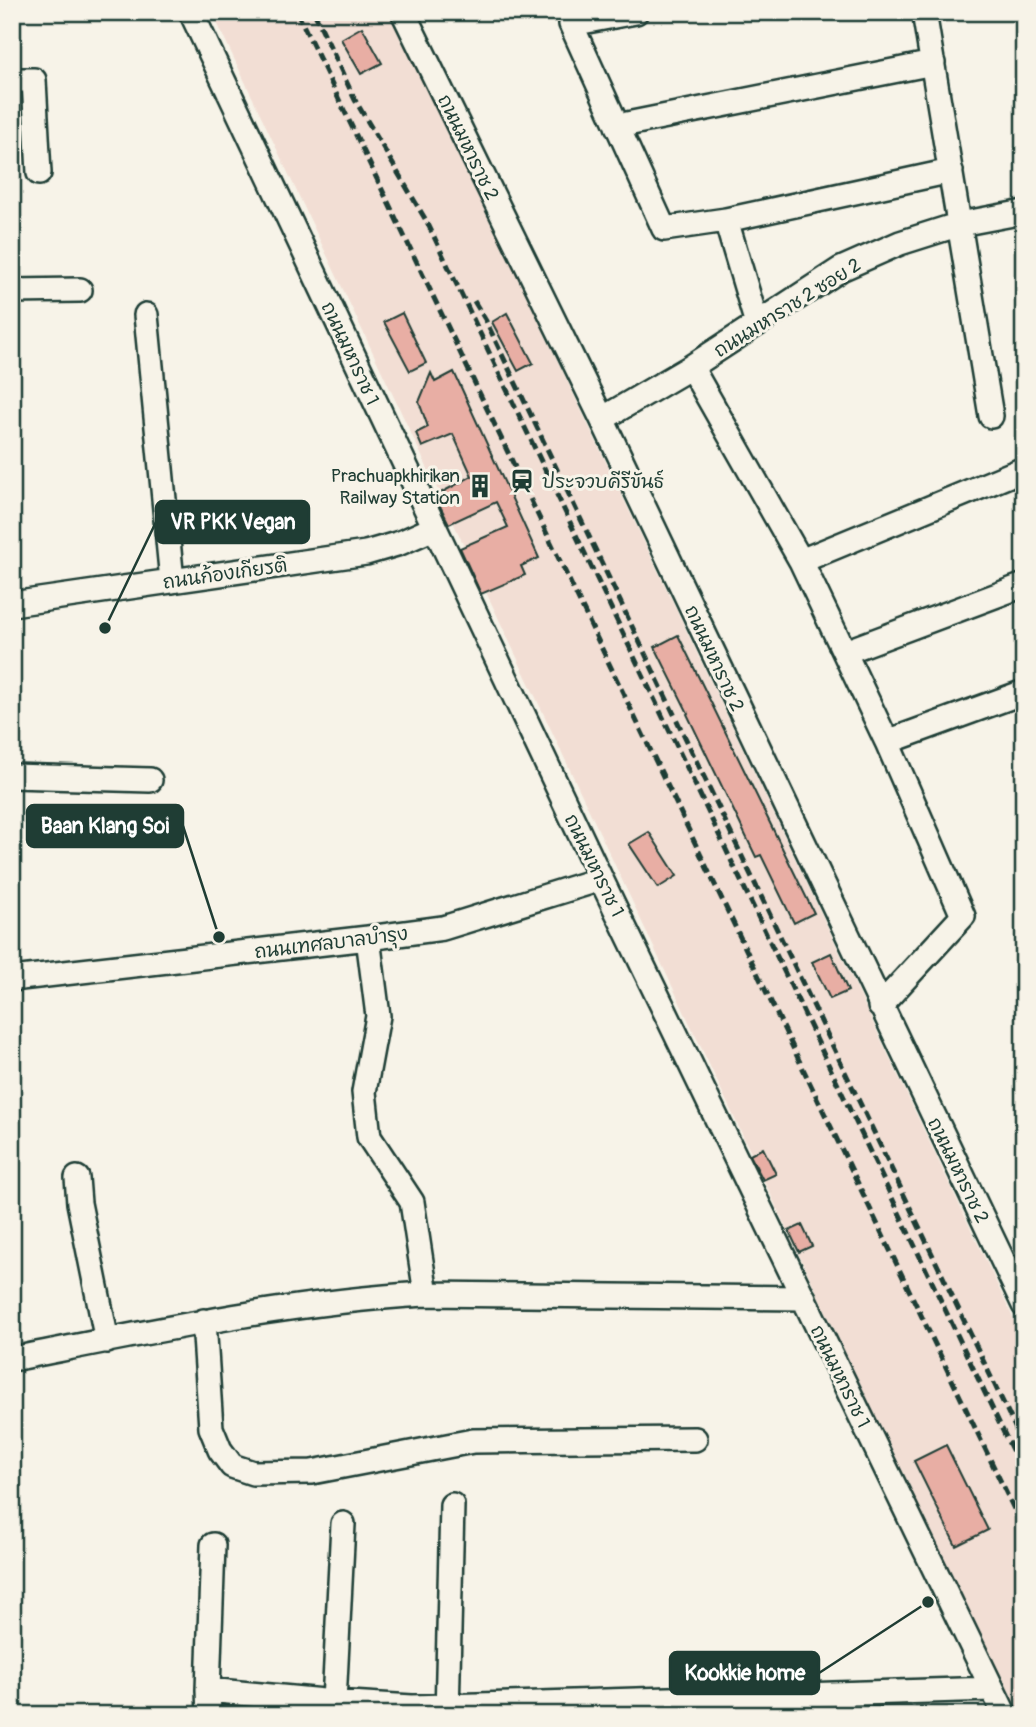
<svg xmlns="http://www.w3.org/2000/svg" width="1036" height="1727" font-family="Pangolin,'Playpen Sans Thai',sans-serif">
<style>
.built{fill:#f2ded4}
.building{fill:#e8aea4;stroke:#1f3d34;stroke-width:2}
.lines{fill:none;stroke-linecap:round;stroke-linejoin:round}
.minor-casing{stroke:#1f3d34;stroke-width:28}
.minor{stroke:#f7f3e8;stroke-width:23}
.rail{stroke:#1f3d34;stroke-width:5;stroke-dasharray:10 5;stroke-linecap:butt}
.labels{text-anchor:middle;stroke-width:6;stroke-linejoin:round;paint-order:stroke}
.street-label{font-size:19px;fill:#1f3d34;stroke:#f7f3e8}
.poi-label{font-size:19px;fill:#1f3d34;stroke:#f7f3e8;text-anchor:end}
.leader{fill:none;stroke:#1f3d34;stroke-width:2.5}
.callout-dot{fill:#1f3d34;stroke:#f7f3e8;stroke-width:2.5}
.callout{fill:#1f3d34;stroke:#1f3d34;stroke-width:2.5}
.callout-label{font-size:21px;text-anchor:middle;font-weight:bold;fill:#fff}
</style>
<rect width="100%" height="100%" fill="#f7f3e8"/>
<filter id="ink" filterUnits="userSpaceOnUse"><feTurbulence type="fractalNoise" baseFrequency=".0143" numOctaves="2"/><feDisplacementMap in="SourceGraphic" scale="14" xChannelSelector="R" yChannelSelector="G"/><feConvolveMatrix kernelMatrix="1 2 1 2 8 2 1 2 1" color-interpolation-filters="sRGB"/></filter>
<g filter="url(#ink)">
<!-- built -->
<path class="built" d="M212 12H391L764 793 1024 1341V1715H1015L931 1534Z"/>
<!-- building -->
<path class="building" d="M362 27 382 63 361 74 341 39Z
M402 313 426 363 410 371 384 322Z
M507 313 533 363 518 371 492 322Z
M454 372 539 558 521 566 525 575 481 594 460 548 508 527 496 502 449 524 435 496 472 476 453 434 422 447 416 433 428 427 419 402 431 373 435 382Z
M678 635 814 913 794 923 761 855 756 857 687 714 688 713 655 647Z
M649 832 677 876 658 888 629 844Z
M831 953 848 991 830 999 812 962Z
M763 1148 776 1174 763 1180 750 1155Z
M802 1225 812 1246 799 1252 789 1231Z
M946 1445 988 1530 956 1546 914 1461Z"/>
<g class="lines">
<!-- minor casing -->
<g class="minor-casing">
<path id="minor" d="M191 12 601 879 1005 1715
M403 12 602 419 1024 1305
M636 12 571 24 664 229 726 220
M924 12 991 416
M12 80H34L39 173
M617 126 933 63
M12 291 80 290
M146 315 172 581
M757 324 726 220 951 171
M691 367 801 561 887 742 963 916 880 1006
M602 419 691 367 841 269 900 243 960 224 1024 212
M801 561 1024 469
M12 604 366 553 400 543 434 528
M845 652 1024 585
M887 742 1024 692
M12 776 150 780
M368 938 378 1016 364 1092 369 1137 412 1202 426 1294
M12 979 368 938 443 928 601 879
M77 1178 79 1203 107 1341
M204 1321 211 1428 220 1450 232 1466 253 1473 312 1472 473 1441 695 1439
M12 1359C149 1332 286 1302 426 1294L804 1298
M208 1690 334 1702 412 1707 992 1689
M334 1702 343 1524
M209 1715 208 1690 213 1545
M447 1715 452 1505"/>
</g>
<!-- minor -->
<use href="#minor" class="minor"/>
<!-- rail -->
<path class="rail" d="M297 12 1024 1530
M314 12 355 100 427 222 1024 1475
M474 301 486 321 1024 1446"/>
</g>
</g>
<!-- icons -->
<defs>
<g id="station-bare" transform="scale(1.89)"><path d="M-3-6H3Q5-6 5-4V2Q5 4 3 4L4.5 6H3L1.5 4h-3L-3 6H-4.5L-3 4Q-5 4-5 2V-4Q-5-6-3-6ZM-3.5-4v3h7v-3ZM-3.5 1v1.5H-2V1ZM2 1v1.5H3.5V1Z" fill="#1f3d34" stroke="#f7f3e8" stroke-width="2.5" paint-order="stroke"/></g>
<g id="building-bare" transform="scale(1.89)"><path d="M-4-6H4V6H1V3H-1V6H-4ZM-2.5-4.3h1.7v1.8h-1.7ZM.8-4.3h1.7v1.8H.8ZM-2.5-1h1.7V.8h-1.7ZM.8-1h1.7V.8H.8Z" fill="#1f3d34" stroke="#f7f3e8" stroke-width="2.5" paint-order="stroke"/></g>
</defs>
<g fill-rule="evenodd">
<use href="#station-bare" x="522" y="481"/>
<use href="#building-bare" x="480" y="486"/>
</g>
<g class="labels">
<!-- street labels -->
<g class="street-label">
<text transform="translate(469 147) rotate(64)" y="7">ถนนมหาราช 2</text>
<text transform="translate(787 307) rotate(-32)" y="7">ถนนมหาราช 2 ซอย 2</text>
<text transform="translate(351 353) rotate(65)" y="7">ถนนมหาราช 1</text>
<text transform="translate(225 573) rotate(-8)" y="7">ถนนก้องเกียรติ</text>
<text transform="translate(715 658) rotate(65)" y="7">ถนนมหาราช 2</text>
<text transform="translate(595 865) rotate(64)" y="7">ถนนมหาราช 1</text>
<text transform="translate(331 942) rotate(-7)" y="7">ถนนเทศลบาลบำรุง</text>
<text transform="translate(959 1170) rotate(64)" y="7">ถนนมหาราช 2</text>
<text transform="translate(841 1376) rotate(64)" y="7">ถนนมหาราช 1</text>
</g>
<!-- poi labels -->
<g class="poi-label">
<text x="460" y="482">Prachuapkhirikan<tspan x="460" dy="22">Railway Station</tspan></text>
<text x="542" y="488" text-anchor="start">ประจวบคีรีขันธ์</text>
</g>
</g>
<!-- callouts -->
<path class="leader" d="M105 628L156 522M219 937L183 826M928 1602L819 1673"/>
<g class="callout-dot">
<circle cx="105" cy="628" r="7"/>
<circle cx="219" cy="937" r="7"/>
<circle cx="928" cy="1602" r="7"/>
</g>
<g class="callout">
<rect x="156" y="501" width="153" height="42" rx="7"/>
<rect x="27" y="805" width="156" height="42" rx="7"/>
<rect x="670" y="1652" width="149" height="42" rx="7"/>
</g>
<g class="callout-label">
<text x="233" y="529">VR PKK Vegan</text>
<text x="105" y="833">Baan Klang Soi</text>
<text x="745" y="1680">Kookkie home</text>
</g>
<!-- margin -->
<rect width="1036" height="1727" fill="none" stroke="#f7f3e8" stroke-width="42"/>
<rect x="21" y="21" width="994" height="1685" fill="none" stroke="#1f3d34" stroke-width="2.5" filter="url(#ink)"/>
</svg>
